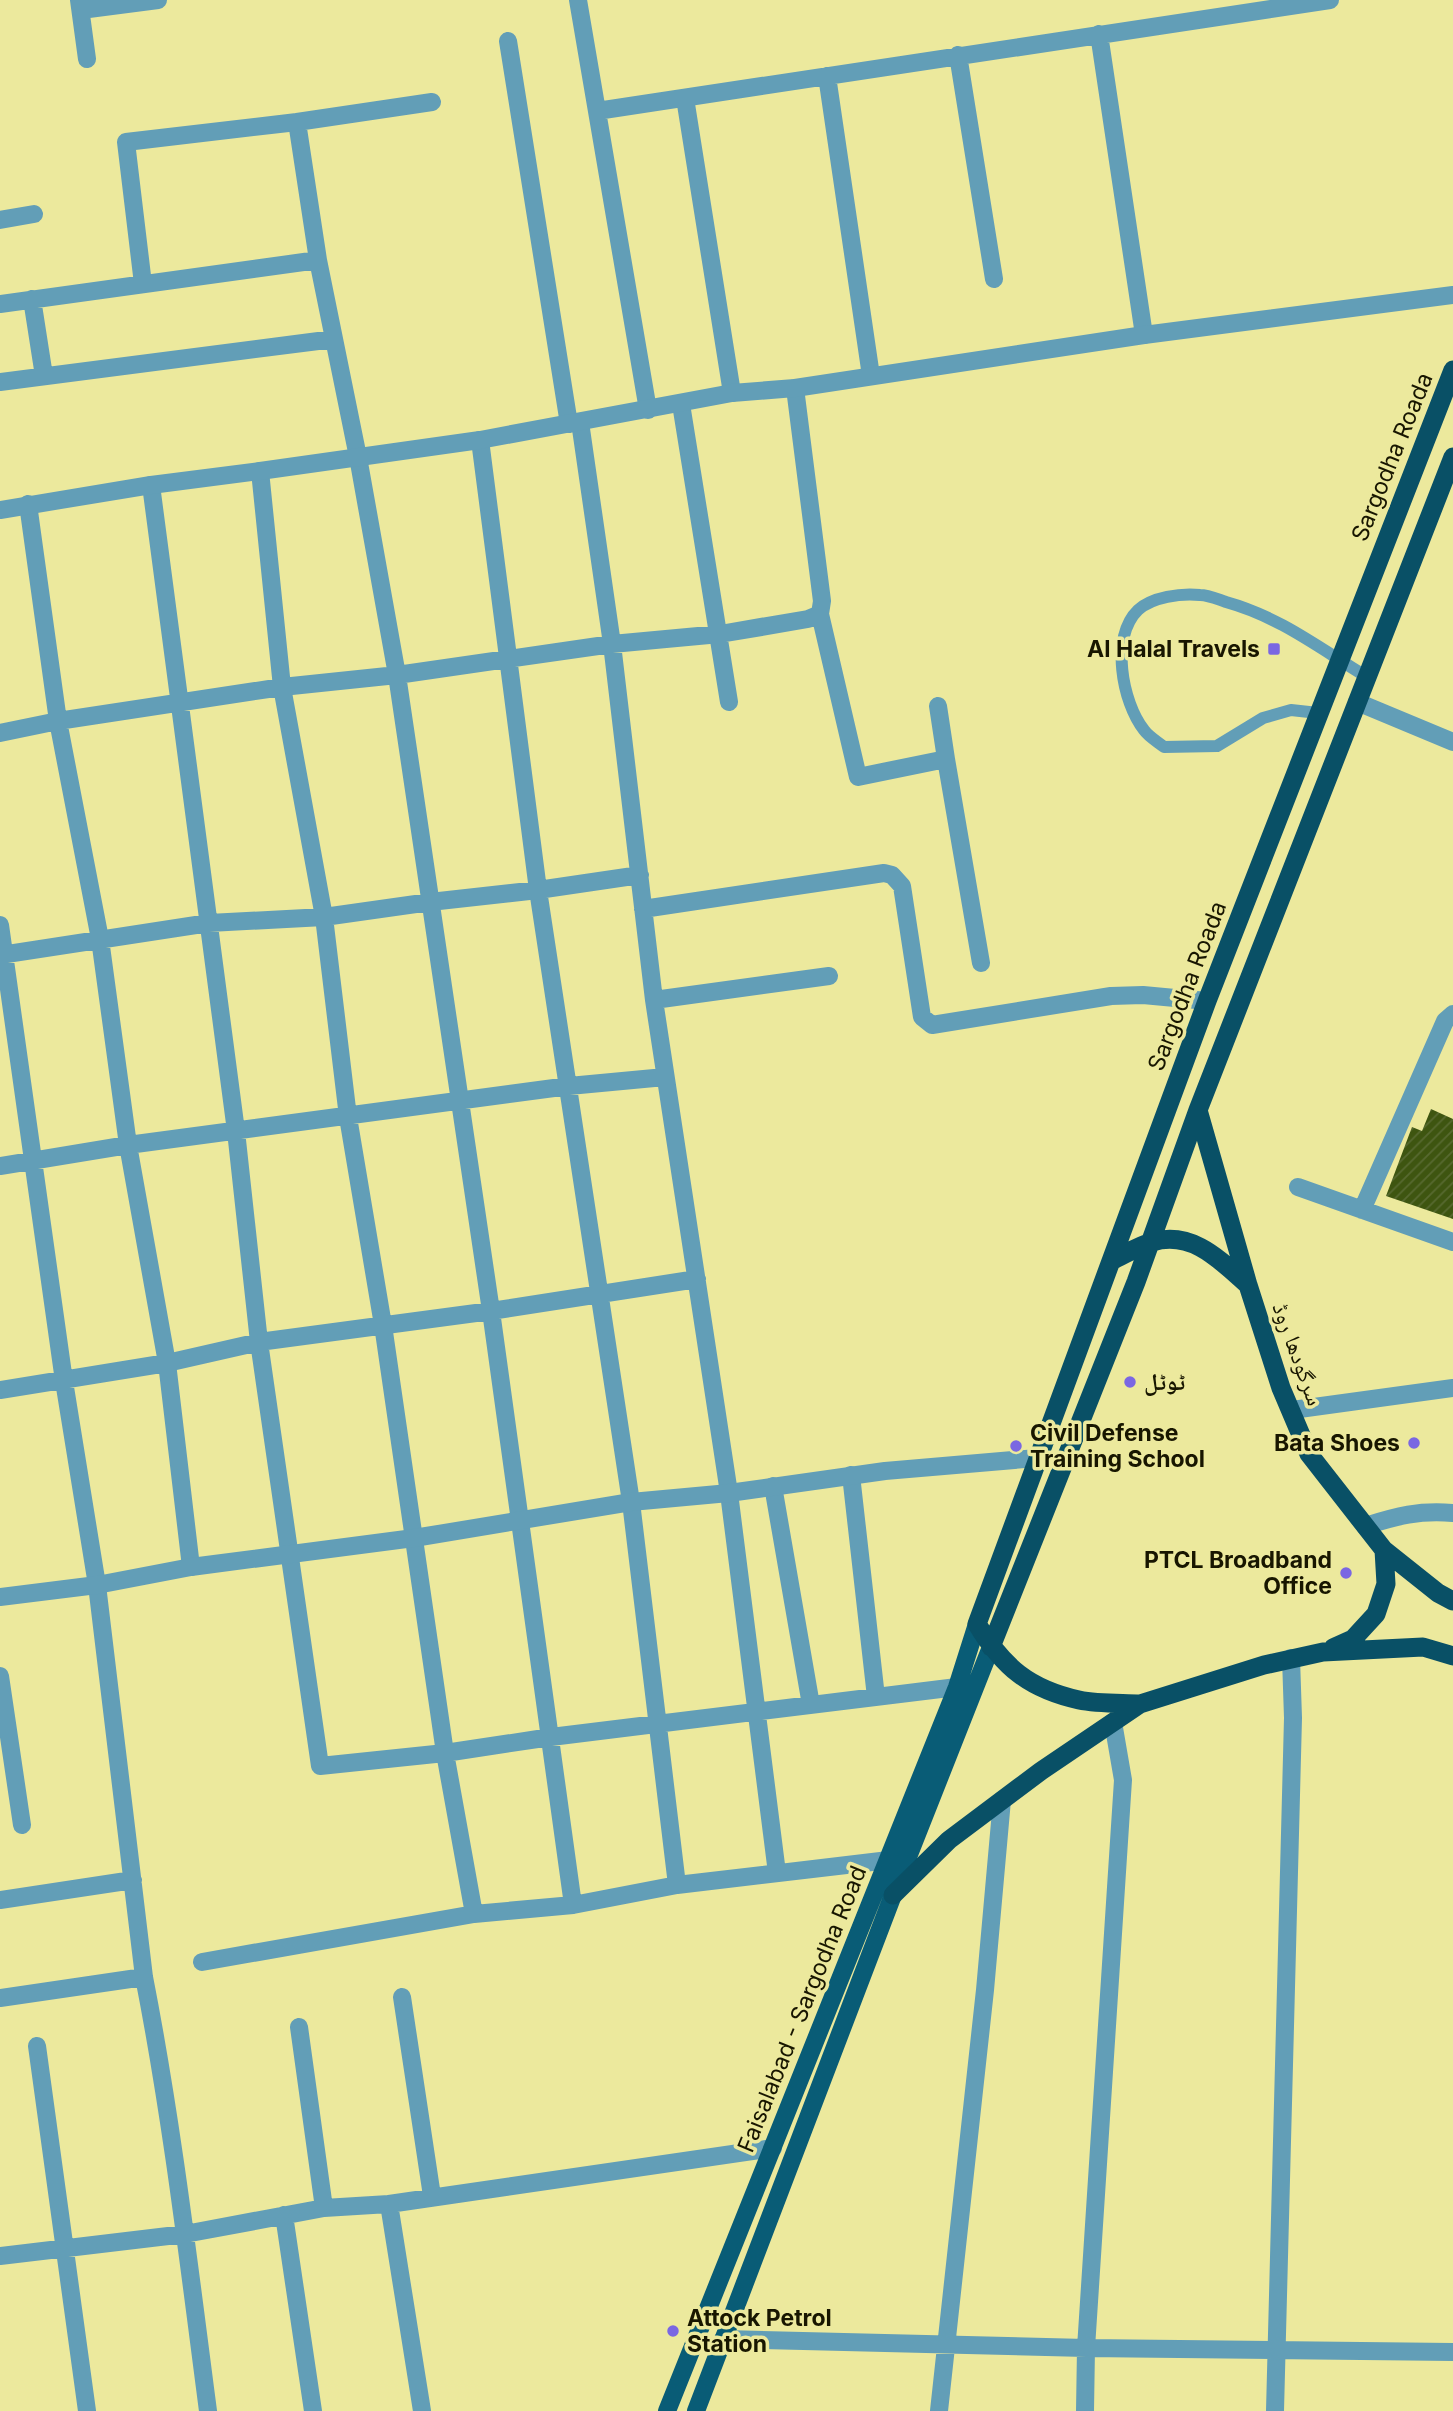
<svg xmlns="http://www.w3.org/2000/svg" width="1453" height="2411" font-family="Inter,'Noto Naskh Arabic',sans-serif">
<style>
.building{fill:url(#building-hatch)}
.lines{fill:none;stroke-linecap:round;stroke-linejoin:round}
.service{stroke:#629eb7;stroke-width:12}
.minor{stroke:#629eb7;stroke-width:18}
.tertiary{stroke:#629eb7;stroke-width:18}
.primary{stroke:#095c76;stroke-width:18}
.trunk{stroke:#095066;stroke-width:19}
.poi-dot{fill:#7a67e2;stroke:#ece99d;stroke-width:2.5}
.labels{text-anchor:middle;stroke-width:7;stroke-linejoin:round;paint-order:stroke}
.street-label{font-size:23px;fill:#181600;stroke:#ece99d}
.poi-label{font-size:23px;font-weight:bold;fill:#181600;stroke:#ece99d;text-anchor:end}
</style>
<defs>
<pattern id="building-hatch" width="6" height="6" patternUnits="userSpaceOnUse" patternTransform="scale(1.75)"><rect width="6" height="6" fill="#3e5510"/><path d="M-1 1l2-2M0 6l6-6M5 7l2-2" fill="none" stroke="#576930"/></pattern>
</defs>
<rect width="100%" height="100%" fill="#ece99d"/>
<!-- building -->
<path class="building" d="M1431 1109 1453 1119V1219L1386 1196 1412 1127 1422 1131Z"/>
<g class="lines">
<!-- service -->
<path class="service" d="M1318 713 1291 710 1263 718 1217 746 1164 747C1158 742 1149 737 1144 730 1122 702 1110 637 1138 610 1152 597 1181 593 1200 595 1208 595 1217 599 1226 602 1280 617 1319 648 1367 677"/>
<!-- minor -->
<path class="minor" d="M79 0 87 59
M578 0 648 410
M81 10 158 0
M1099 34 1144 335
M508 41 569 424
M958 55 994 279
M827 76 871 376
M685 98 732 393
M597 111 1330 0
M297 122 318 260 358 457 397 675 491 1311 573 1905
M0 220 34 214
M143 284 126 142 297 122 432 102
M32 299 44 376
M0 304 318 260
M0 382 334 339
M795 388 822 601 820 614 858 777 946 759 981 963
M681 404 729 702
M580 422 612 644 654 1000 729 1493 777 1873
M480 440 538 890 631 1502 677 1885
M260 471 282 687 324 917 348 1117 383 1325 445 1753 474 1914
M151 485 236 1131 259 1342 320 1766 445 1753 551 1737 957 1687
M28 504 58 721 100 939 128 1145 167 1363 191 1567
M1357 702 1453 742
M938 706 946 759
M0 733 58 721 282 687 397 675 612 644 720 634 808 619 820 614
M643 909 884 873 892 875 902 886 922 1017 932 1025 1111 996 1143 995 1207 1001
M0 925 64 1381 97 1585 144 1977C172 2120 189 2266 208 2411
M0 955 209 923 324 917 430 902 538 890 640 875
M654 1000 829 976
M0 1166 128 1145 569 1086 665 1077
M1298 1187 1453 1242
M1362 1210 1445 1021 1453 1014
M0 1390 167 1363 259 1342 491 1311 697 1279
M851 1475 876 1697
M773 1486 811 1705
M1365 1526C1397 1516 1419 1510 1453 1513
M0 1676 22 1825
M0 1900 133 1880
M202 1962 474 1914 573 1905 677 1885 889 1860
M402 1997 432 2196
M0 1998 144 1977
M299 2027 324 2208
M37 2046 87 2411
M389 2204 422 2411
M284 2215 313 2411
M0 2256 185 2234 324 2208 389 2204 773 2148
M723 2339 1086 2348 1453 2352
M939 2411 985 1990 1002 1800
M1085 2411 1086 2348 1123 1780 1113 1722
M1275 2411 1293 1718 1291 1658"/>
<!-- tertiary -->
<path class="tertiary" d="M0 510 151 485 260 471 480 440 732 393 795 388 1144 335 1453 295
M1292 1410 1453 1388
M0 1597 97 1585 191 1567 414 1538 631 1502 729 1493 885 1471 1037 1458"/>
<!-- primary -->
<path class="primary" d="M667 2411 957 1687 977 1624
M696 2411 893 1895 991 1647"/>
<!-- trunk -->
<path class="trunk" d="M1198 1110 1248 1285 1281 1388 1309 1454 1384 1550 1438 1593 1453 1601
M1111 1261C1124 1255 1138 1246 1152 1242 1192 1230 1220 1260 1248 1285
M991 1647 1136 1282 1198 1110 1453 457
M1333 1648 1353 1639 1376 1614 1386 1584 1384 1550
M1140 1704C1121 1703 1098 1704 1079 1700 1029 1689 1003 1667 977 1624L1207 1001 1453 370
M893 1895 949 1840 1041 1771 1140 1704 1264 1665 1323 1652 1423 1647 1453 1656"/>
</g>
<!-- markers -->
<g class="poi-dot">
<rect x="1267" y="642" width="14" height="14" rx="3.5"/>
<circle cx="1130" cy="1382" r="7"/>
<circle cx="1414" cy="1443" r="7"/>
<circle cx="1016" cy="1446" r="7"/>
<circle cx="1346" cy="1573" r="7"/>
<circle cx="673" cy="2331" r="7"/>
</g>
<g class="labels">
<!-- street labels -->
<g class="street-label">
<text transform="translate(1392 457) rotate(-68)" y="8">Sargodha Roada</text>
<text transform="translate(1187 986) rotate(-69)" y="8">Sargodha Roada</text>
<text transform="translate(1298 1354) rotate(70)" y="8">سرگودھا روڈ</text>
<text transform="translate(802 2009) rotate(-68)" y="8">Faisalabad - Sargodha Road</text>
</g>
<!-- poi labels -->
<g class="poi-label">
<text x="1260" y="657">Al Halal Travels</text>
<text x="1144" y="1390" text-anchor="start">ٹوٹل</text>
<text x="1030" y="1441" text-anchor="start">Civil Defense<tspan x="1030" dy="26">Training School</tspan></text>
<text x="1400" y="1451">Bata Shoes</text>
<text x="1332" y="1568">PTCL Broadband<tspan x="1332" dy="26">Office</tspan></text>
<text x="687" y="2326" text-anchor="start">Attock Petrol<tspan x="687" dy="26">Station</tspan></text>
</g>
</g>
</svg>
